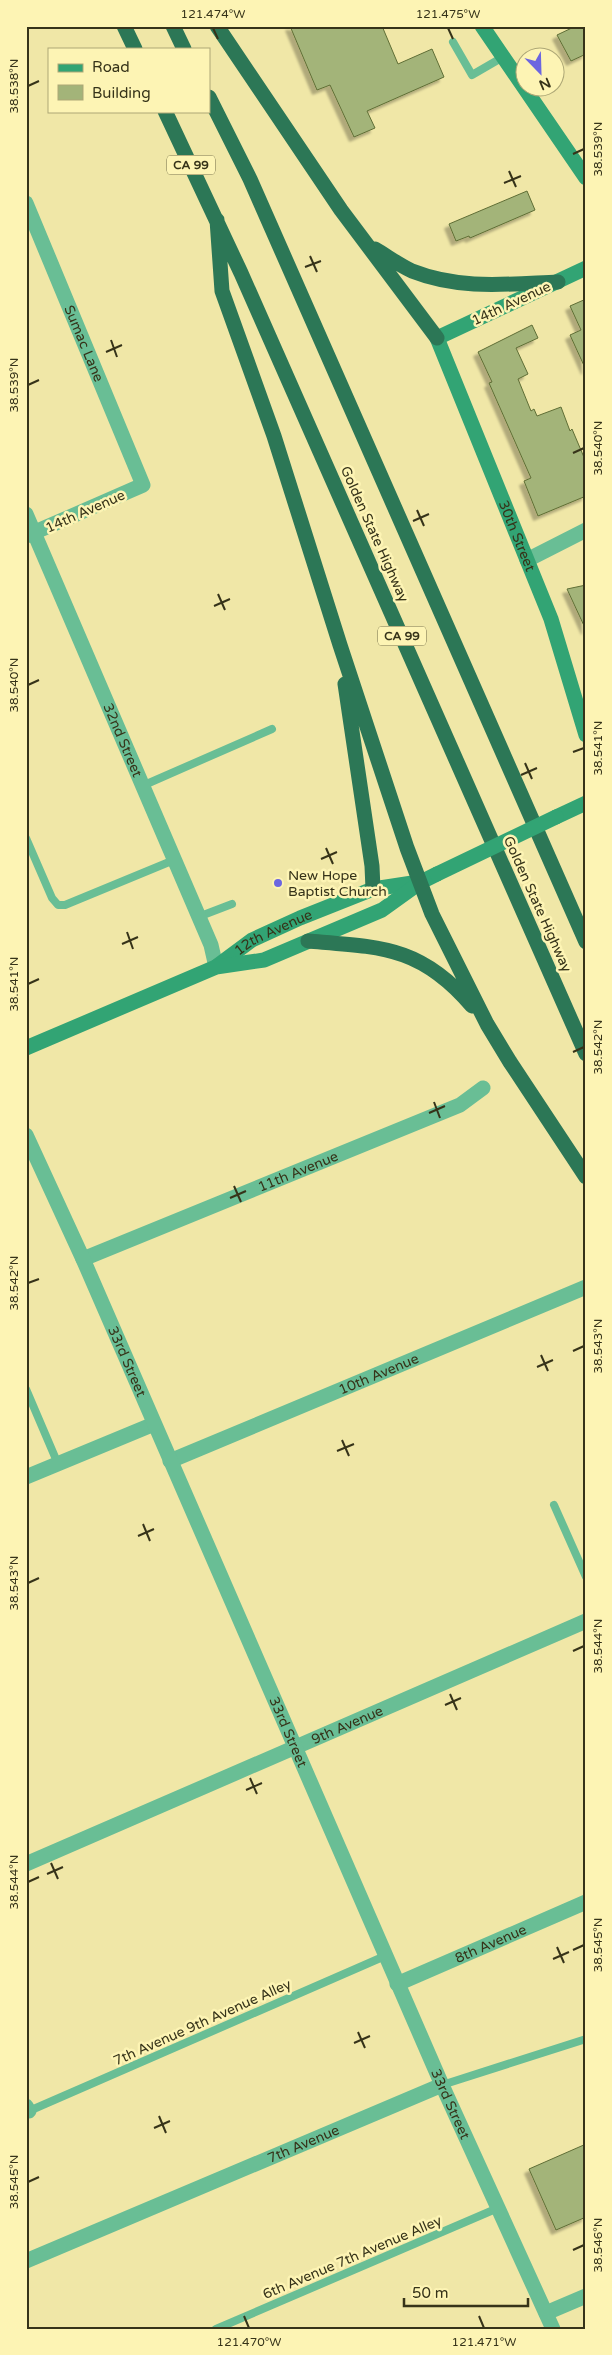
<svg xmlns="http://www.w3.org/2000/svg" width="612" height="2355" font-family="'Varela Round',sans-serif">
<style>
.building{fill:#a3b479;stroke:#5f6e36;filter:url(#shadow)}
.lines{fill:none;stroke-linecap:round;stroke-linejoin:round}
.service{stroke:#69be95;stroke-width:8}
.minor{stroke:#69be95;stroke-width:15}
.tertiary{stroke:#69be95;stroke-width:15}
.secondary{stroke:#32a474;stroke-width:15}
.motorway{stroke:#2c7756;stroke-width:15}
.secondary-bridge{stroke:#32a474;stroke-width:15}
.ticks{fill:none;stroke:#363319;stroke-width:2}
.poi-dot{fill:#6c66e0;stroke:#fdf4b4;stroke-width:2}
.labels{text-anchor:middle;stroke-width:5;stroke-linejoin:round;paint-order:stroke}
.shield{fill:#fdf4b4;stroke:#726d48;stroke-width:1}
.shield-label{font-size:12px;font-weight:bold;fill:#363319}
.street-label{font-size:14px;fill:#363319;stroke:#fdf4b4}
.poi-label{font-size:14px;fill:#363319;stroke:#fdf4b4;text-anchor:start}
.neatline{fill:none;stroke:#363319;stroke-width:2}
.ticks-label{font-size:12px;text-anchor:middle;fill:#363319}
</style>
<defs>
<filter id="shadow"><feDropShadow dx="-4.5" dy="4.5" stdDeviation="1" flood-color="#0004"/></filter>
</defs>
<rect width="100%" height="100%" fill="#f0e7a7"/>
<!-- building -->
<path class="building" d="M290 26H382L398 64 432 49 444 77 367 111 375 128 354 137 330 85 317 90Z
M576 26H586V54L571 61 557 35Z
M527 191 535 210 470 238 469 236 456 241 449 224Z
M586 299V370L570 335 581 330 570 306Z
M532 325 538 338 516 348 528 374 518 379 531 411 534 409 537 416 561 407 570 431 572 429 586 462V496L538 516 524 481 531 478 489 383 492 382 478 352Z
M586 585V630L567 589Z
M586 2144V2217L556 2230 529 2169Z"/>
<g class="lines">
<!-- service -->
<path class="service" d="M453 42 472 75 503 57
M142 786 272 729
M26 838 52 898 58 905H65L174 860
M198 917 232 904
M26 1389 58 1464
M554 1505 586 1577
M442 2085 586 2039
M29 2111 385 1956
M216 2329 498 2208"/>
<!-- minor -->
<g class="minor">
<path id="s1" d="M26 203 143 485 26 536"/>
<path id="s2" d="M26 514 211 945 216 967"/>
<path d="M527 560 586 530"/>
<path id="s3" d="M83 1259 460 1105 483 1088"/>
<path id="s4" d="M170 1461 586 1287"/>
<path d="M26 1477 154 1424"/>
<path id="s5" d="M26 1864 586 1621"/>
<path id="s6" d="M397 1984 586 1902"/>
<path d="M26 2106 29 2111"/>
<path id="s7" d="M26 2261 442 2085"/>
<path d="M546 2313 586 2296"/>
</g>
<!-- tertiary -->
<path class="tertiary" id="s8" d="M26 1135 83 1259 442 2085 553 2329"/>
<!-- secondary -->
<g class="secondary">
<path d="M482 26 586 178"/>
<path id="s9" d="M586 268 437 338 551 619 586 735"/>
<path d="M556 817 586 803"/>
<path id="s10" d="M217 966 252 940 300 918 373 889 419 882"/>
<path d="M26 1048 216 967 264 960 382 910 421 882 437 874"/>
</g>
<!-- motorway -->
<path class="motorway" d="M124 26 135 49
M173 26 184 49
M217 26 341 210 437 338
M209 97 250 179 586 942
M165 111 241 273 586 1054
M217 220 222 291 274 436 340 645 407 848 432 914 487 1024 510 1062 586 1177
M375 249C387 256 399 265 412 271 460 290 508 284 558 282
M345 684 372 866 373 889
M308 941C381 947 421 946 472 1006"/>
<!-- secondary-bridge -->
<path class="secondary-bridge" d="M437 874 556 817"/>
</g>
<!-- ticks -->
<path class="ticks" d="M213 28 218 39M448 28 453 39M28 86 39 81M573 154 584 149M509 171 516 187M504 183 521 176M310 256 317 272M305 267 321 261M111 340 117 357M106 352 122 345M28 385 39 380M573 453 584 448M417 510 424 526M413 521 429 514M218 594 225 610M214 606 230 599M28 685 39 680M573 752 584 748M525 763 532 779M521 775 537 768M326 848 333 864M321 859 337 852M127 932 133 949M122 944 138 937M28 984 39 979M573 1052 584 1047M434 1102 440 1118M429 1113 445 1106M234 1186 241 1202M230 1198 246 1191M28 1283 39 1279M573 1351 584 1346M541 1355 548 1371M537 1367 553 1360M342 1440 349 1456M337 1451 354 1444M143 1524 150 1541M138 1536 154 1529M28 1583 39 1578M573 1651 584 1646M450 1694 457 1710M445 1705 461 1698M250 1778 257 1794M246 1790 262 1783M51 1863 58 1879M47 1874 63 1867M28 1882 39 1877M557 1947 564 1963M573 1950 584 1945M553 1959 569 1952M358 2032 365 2048M354 2043 370 2036M159 2116 166 2133M154 2128 170 2121M28 2182 39 2177M573 2250 584 2245M244 2316 249 2328M479 2316 484 2328"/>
<!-- markers -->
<circle class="poi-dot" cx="278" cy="883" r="5"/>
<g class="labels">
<!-- shield labels -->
<g class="shield">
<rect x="167" y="155.5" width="48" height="19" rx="4"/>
<rect x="378" y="626.5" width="48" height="19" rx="4"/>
</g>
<g class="shield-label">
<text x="191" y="169">CA 99</text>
<text x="402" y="640">CA 99</text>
</g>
<!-- street labels -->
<g class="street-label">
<text transform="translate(511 303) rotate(-25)" y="5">14th Avenue</text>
<text dy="5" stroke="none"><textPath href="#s1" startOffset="152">Sumac Lane</textPath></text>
<text transform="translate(85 511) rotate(-24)" y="5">14th Avenue</text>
<text transform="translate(375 534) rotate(66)" y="5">Golden State Highway</text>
<text dy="5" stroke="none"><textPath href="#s9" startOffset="378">30th Street</textPath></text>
<text dy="5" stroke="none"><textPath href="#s2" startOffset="246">32nd Street</textPath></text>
<text transform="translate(538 904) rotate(66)" y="5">Golden State Highway</text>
<text dy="5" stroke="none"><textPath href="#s10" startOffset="66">12th Avenue</textPath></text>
<text dy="5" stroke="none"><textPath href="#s3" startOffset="232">11th Avenue</textPath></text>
<text dy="5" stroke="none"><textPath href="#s8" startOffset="248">33rd Street</textPath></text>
<text dy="5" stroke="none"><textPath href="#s4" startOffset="226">10th Avenue</textPath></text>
<text dy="5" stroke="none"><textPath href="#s5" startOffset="350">9th Avenue</textPath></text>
<text dy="5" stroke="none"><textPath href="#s8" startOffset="652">33rd Street</textPath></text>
<text dy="5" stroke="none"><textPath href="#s6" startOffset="102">8th Avenue</textPath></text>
<text transform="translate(202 2022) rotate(-24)" y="5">7th Avenue 9th Avenue Alley</text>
<text dy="5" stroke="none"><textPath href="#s8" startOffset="1058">33rd Street</textPath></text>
<text dy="5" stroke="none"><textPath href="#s7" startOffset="301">7th Avenue</textPath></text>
<text transform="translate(352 2257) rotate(-23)" y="5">6th Avenue 7th Avenue Alley</text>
</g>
<!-- poi labels -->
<g class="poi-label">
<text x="288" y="880">New Hope<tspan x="288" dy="16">Baptist Church</tspan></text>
</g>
</g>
<!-- border -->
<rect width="612" height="2355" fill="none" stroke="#fdf4b4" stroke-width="55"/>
<!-- legend -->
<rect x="48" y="48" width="162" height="65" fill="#fdf4b4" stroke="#ada776"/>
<rect x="58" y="64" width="25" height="8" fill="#32a474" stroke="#ada776"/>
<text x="92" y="72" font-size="15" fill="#363319">Road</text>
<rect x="58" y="85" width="25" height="15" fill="#a3b479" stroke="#ada776"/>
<text x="92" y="98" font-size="15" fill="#363319">Building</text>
<!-- north arrow -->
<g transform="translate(540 72) rotate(157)"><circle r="24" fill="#fdf4b4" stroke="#ada776"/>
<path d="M0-4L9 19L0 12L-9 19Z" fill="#6c66e0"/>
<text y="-8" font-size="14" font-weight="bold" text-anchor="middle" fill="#363319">N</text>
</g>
<!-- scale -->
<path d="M404 2298v8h124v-8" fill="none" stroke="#363319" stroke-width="2.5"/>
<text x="412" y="2298" font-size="15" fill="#363319" stroke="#fdf4b4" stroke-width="4" paint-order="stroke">50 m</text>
<rect x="28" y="28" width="556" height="2300" class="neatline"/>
<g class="ticks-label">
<text x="213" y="18">121.474°W</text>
<text x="448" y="18">121.475°W</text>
<text transform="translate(14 86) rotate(-90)" y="4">38.538°N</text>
<text transform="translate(598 149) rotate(-90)" y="4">38.539°N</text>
<text transform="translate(14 385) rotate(-90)" y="4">38.539°N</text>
<text transform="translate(598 448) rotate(-90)" y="4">38.540°N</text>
<text transform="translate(14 685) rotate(-90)" y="4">38.540°N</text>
<text transform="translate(598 748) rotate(-90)" y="4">38.541°N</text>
<text transform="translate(14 984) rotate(-90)" y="4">38.541°N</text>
<text transform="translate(598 1047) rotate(-90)" y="4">38.542°N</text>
<text transform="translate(14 1283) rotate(-90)" y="4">38.542°N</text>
<text transform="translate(598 1346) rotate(-90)" y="4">38.543°N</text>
<text transform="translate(14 1583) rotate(-90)" y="4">38.543°N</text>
<text transform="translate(598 1646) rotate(-90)" y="4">38.544°N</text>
<text transform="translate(14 1882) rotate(-90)" y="4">38.544°N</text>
<text transform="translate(598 1945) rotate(-90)" y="4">38.545°N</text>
<text transform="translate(14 2182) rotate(-90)" y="4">38.545°N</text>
<text transform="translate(598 2245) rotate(-90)" y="4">38.546°N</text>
<text x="249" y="2346">121.470°W</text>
<text x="484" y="2346">121.471°W</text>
</g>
</svg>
